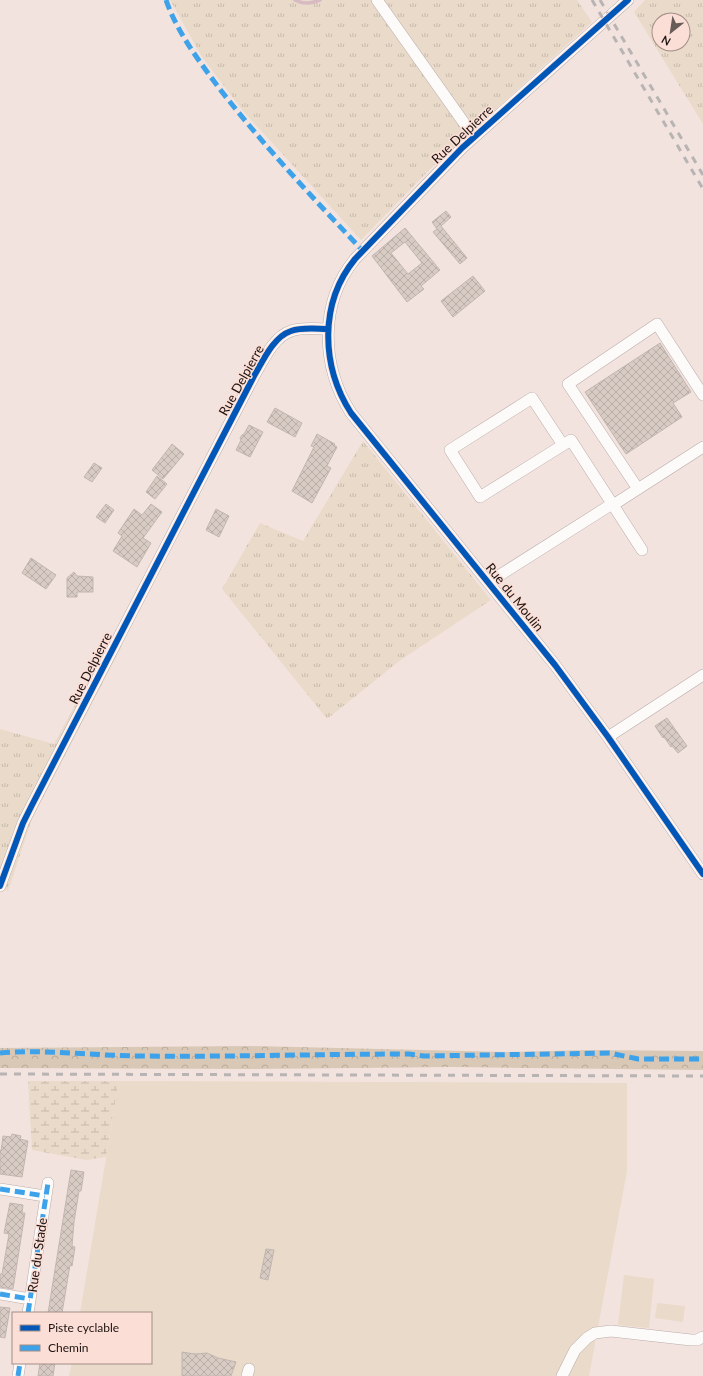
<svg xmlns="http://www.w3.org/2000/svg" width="703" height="1376" font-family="Lato,sans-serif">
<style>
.grass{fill:url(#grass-tufts);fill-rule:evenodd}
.forest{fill:url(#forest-crowns)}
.wetland{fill:url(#wetland-marsh)}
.garden{fill:#e9dac9}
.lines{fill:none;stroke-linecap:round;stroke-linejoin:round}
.stream{stroke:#d7bac2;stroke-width:3.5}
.building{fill:url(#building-cross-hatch);stroke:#c1b6b1;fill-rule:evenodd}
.minor-casing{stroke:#b9adaa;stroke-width:12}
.minor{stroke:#fdfbfa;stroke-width:11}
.rail{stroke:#b8b4b4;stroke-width:3;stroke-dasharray:7 7;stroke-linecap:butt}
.quiet{stroke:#3da2ea;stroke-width:5;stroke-dasharray:10 5;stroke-linecap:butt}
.cycleway-casing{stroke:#fbded6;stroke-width:8}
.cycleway{stroke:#0057b8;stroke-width:6}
.labels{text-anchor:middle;stroke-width:3;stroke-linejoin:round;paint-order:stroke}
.street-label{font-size:13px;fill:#1d1310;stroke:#fbded6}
</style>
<defs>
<pattern id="grass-tufts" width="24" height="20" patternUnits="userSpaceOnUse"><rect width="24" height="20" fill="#e9dac9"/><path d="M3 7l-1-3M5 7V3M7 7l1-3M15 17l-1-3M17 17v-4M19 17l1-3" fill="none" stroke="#c7baac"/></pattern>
<pattern id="forest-crowns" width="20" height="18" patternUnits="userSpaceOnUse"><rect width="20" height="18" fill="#d8c8b5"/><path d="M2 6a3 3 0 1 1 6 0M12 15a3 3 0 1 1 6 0" fill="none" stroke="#b9ab9b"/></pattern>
<pattern id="wetland-marsh" width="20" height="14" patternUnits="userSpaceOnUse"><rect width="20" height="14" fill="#e9dac9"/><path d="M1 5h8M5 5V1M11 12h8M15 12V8" fill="none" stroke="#c7baac"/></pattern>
<pattern id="building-cross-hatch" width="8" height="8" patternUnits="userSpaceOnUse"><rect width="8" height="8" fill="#d8cbc4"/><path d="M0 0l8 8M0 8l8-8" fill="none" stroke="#b9ada7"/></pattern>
</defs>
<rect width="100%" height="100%" fill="#f3e3de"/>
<!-- grass -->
<path class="grass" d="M170 0H577L592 22 434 165 361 240 243 111 202 57Z
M645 0H703V124L634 12ZM659 20H683V44H659Z
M363 441 491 600 402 659 327 719 222 589 260 523 303 541Z
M110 640 122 646 32 819 8 891 0 887V729L54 744Z"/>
<!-- forest -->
<path class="forest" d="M249 1046 507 1052 588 1050 703 1051V1070L452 1067 249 1069 0 1068V1048Z"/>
<!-- wetland -->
<path class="wetland" d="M28 1081H119L106 1157 86 1160 32 1150Z"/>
<!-- garden -->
<path class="garden" d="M119 1081 627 1083V1171L589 1376H69L72 1363H151V1313H80Z
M624 1275 654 1279 649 1328 618 1325Z
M657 1303 685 1306 683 1322 655 1318Z"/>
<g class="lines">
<!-- stream -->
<path class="stream" d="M295 0C304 5 312 3 320 0"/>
</g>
<!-- building -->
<path class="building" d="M446 211 451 217 441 226 467 258 460 264 433 232 437 229 432 222Z
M405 228 440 270 421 286 424 289 407 302 372 256ZM405 242 422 263 408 274 391 253Z
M473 276 485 291 453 317 441 301Z
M660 343 691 392 673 403 682 417 626 454 585 392Z
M275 408 302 423 295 437 267 422Z
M249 425 263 432 250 457 236 450 241 440 240 438 242 435 244 434Z
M317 434 335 444 334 445 337 447 327 466 331 468 312 503 292 491 314 447 311 446Z
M172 444 184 454 163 479 152 470Z
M94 463 102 468 92 482 84 477Z
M157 476 167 484 155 499 146 492Z
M106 504 114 510 105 523 96 517Z
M151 504 162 512 143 538 151 543 137 567 113 551 122 536 118 533 134 509 142 515Z
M216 509 229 516 219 537 206 530Z
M31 558 56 575 46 589 22 573Z
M74 572 77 576 93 577V592H77V597H67V578Z
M667 718 687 746 678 753 672 746 671 747 664 737 663 738 655 726Z
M12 1134 21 1136 20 1139 28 1141 22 1177 0 1174V1150L1 1151 3 1136 11 1137Z
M71 1170 84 1172 81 1191H79L74 1222 72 1246 75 1247 72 1266 70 1265 62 1313H48Z
M10 1203 23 1205 22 1213H25L13 1289 0 1287V1274H2L9 1234 4 1233Z
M266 1249 274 1250 268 1280 260 1278Z
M0 1307 10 1308 5 1338 0 1337Z
M182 1352 195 1354 207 1353 218 1358 236 1362 231 1376H182Z
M40 1363H55L53 1376H38Z"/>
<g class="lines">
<!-- minor casing -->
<g class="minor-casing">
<path id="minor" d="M377 0 474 137
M628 0 462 148 355 259C319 303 321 366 351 413L555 665 608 737 703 874
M563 445 532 398 450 450 480 497 563 445 571 440 642 550
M638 489 568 384 657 324 703 395
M613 505 703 447
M489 582 612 504
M608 737 703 675
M0 886 23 823 32 805 254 376C263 361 273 337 291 331 302 327 317 329 328 329
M0 1189 45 1196
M0 1294 30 1299
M28 1313 48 1183
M18 1376 20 1363
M247 1376 249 1369
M562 1376 575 1350 587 1338 595 1333 611 1331 691 1340H697L703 1337"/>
</g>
<!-- minor -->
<use href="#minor" class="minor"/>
<!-- rail -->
<path class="rail" d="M592 0 703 189
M600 0 703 175
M0 1074 703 1076"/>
<!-- quiet -->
<path class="quiet" d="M166 0C177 32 199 61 219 88 263 145 313 198 362 250
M0 1053C47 1049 95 1056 142 1056 231 1057 320 1054 409 1054L424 1056 610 1053 638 1059H703
M0 1189 45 1196
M0 1294 30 1299
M28 1313 48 1183
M18 1376 20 1363"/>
<!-- cycleway casing -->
<g class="cycleway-casing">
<path id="cycleway" d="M628 0 462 148 355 259C319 303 321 366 351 413L555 665 608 737 703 874
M0 886 23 823 32 805 254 376C263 361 273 337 291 331 302 327 317 329 328 329"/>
</g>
<!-- cycleway -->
<use href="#cycleway" class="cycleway"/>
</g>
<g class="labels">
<!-- street labels -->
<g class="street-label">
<text transform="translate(462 134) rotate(-43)" y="5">Rue Delpierre</text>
<text transform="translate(241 380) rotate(-61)" y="5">Rue Delpierre</text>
<text transform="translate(515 597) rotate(51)" y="5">Rue du Moulin</text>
<text transform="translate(90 668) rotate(-63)" y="5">Rue Delpierre</text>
<text transform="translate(37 1255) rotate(-82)" y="5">Rue du Stade</text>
</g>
</g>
<!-- legend -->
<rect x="12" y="1312" width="140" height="52" fill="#fbded6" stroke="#a28d87"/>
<rect x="20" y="1325" width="20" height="6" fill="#0057b8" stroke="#a28d87"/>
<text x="48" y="1332" font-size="12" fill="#1d1310">Piste cyclable</text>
<rect x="20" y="1345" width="20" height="6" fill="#3da2ea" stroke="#a28d87"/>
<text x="48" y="1352" font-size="12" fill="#1d1310">Chemin</text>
<!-- north arrow -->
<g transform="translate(671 32) rotate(210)"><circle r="19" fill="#fbded6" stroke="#a28d87"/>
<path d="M0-3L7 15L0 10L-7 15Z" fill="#685c58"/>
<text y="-6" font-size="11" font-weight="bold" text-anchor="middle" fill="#1d1310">N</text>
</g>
</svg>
